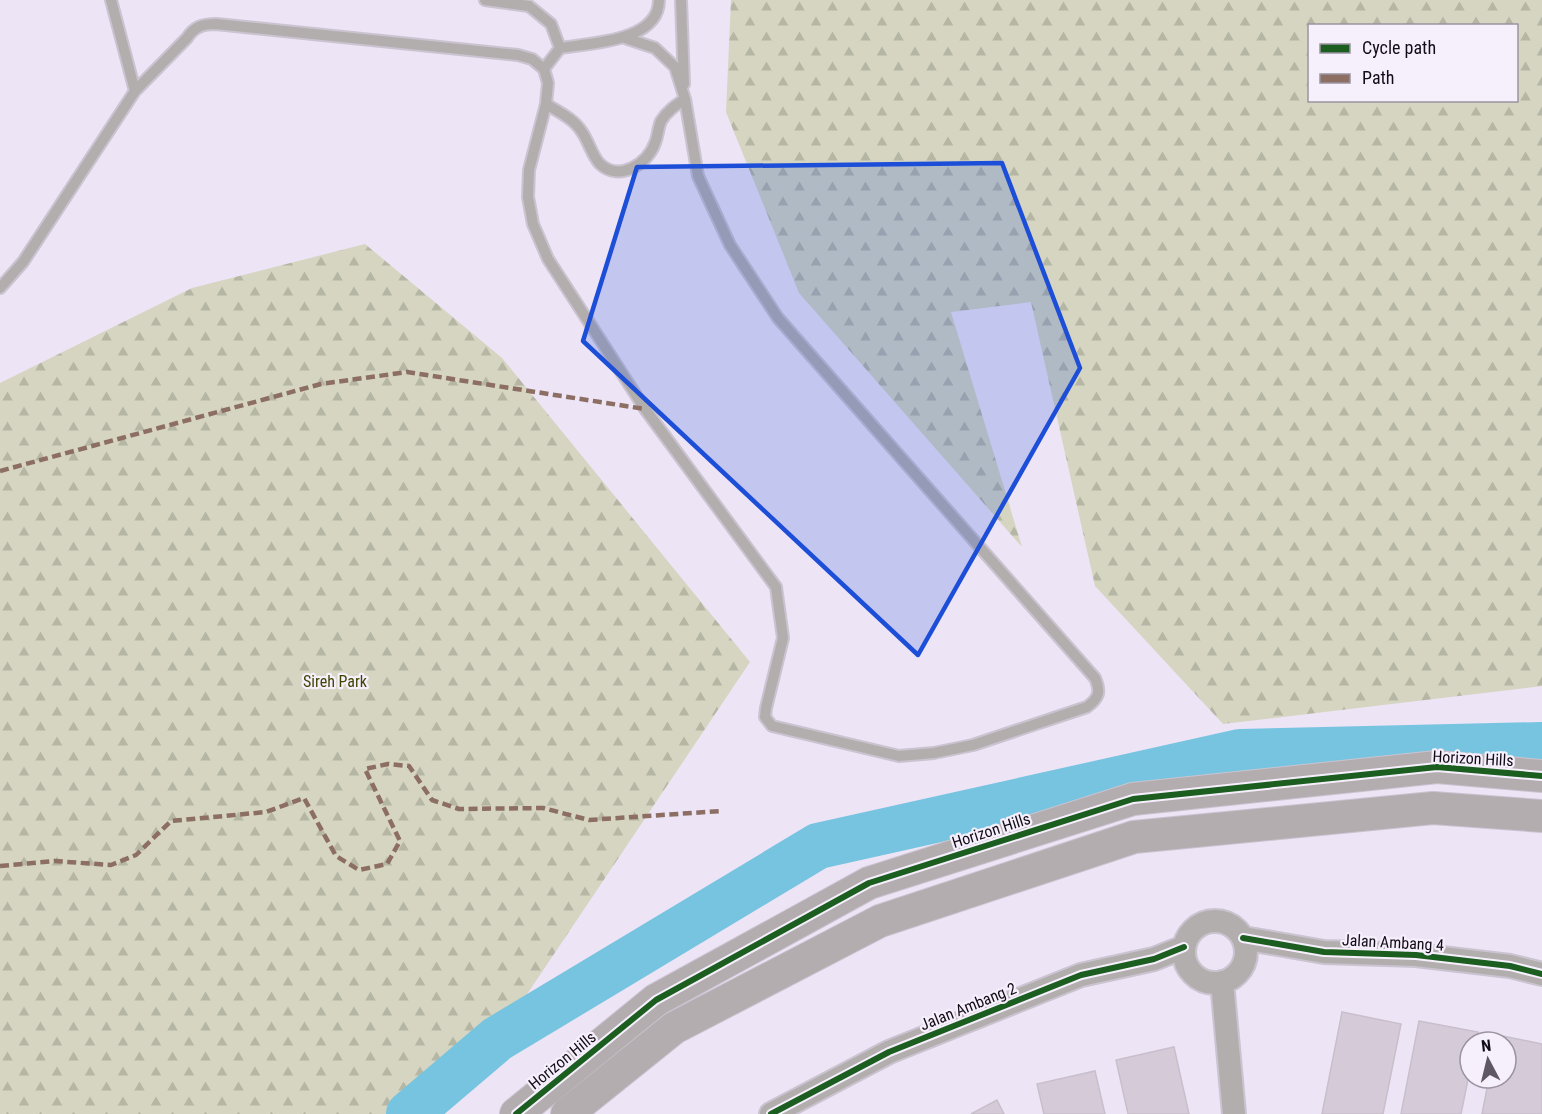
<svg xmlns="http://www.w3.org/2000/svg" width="1542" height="1114" font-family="'Roboto Condensed',sans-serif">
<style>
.forest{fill:url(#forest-firs);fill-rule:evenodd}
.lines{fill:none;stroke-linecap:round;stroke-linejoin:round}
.river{stroke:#77c4e0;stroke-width:46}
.building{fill:#d5cbd8;stroke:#c8bfcb;stroke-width:1.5}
.lane-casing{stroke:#cac3d0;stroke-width:14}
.street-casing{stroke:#cac3d0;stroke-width:26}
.secondary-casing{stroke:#cac3d0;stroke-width:34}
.lane{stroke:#b3aeae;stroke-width:10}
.street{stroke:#b3aeae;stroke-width:22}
.secondary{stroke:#b3adaf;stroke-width:32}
.quiet{stroke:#8d6e63;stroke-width:4.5;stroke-dasharray:9 4.5;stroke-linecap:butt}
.cycleway-casing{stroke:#f6effc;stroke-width:10}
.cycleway{stroke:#1b5e20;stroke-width:6}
.marked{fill:#1d4ed8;fill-opacity:0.2;stroke:#1d4ed8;stroke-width:4.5;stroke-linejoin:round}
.labels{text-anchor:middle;stroke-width:4.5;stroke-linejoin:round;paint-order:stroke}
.park-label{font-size:16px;fill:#3e4400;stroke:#f6effc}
.street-label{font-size:16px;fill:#120c16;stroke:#f6effc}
</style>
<defs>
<pattern id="forest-firs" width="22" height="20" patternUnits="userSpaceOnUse" patternTransform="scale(1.5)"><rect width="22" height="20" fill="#d5d5c1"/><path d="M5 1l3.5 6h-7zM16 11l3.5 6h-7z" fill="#b6b6a5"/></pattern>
</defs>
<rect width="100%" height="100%" fill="#ede4f6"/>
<!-- forest -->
<path class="forest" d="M731 0H1542V686L1223 724 1095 586 1031 302 951 312 1022 547 799 293 726 112ZM1310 26H1516V100H1310Z
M365 244 502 358 750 662 497 1039 409 1114H0V383L192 288Z"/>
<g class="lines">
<!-- river -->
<path class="river" d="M409 1114 497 1039 818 846 1240 752 1542 745"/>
</g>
<!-- building -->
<path class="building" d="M1342 1012 1401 1024 1383 1114H1322Z
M1419 1021 1478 1032 1476 1042H1470V1070L1461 1114H1401Z
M1498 1035 1542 1044V1114H1482L1489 1078H1506V1042H1496Z
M1174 1047 1189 1114H1128L1116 1060Z
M1095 1071 1105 1114H1044L1037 1084Z
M997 1100 1004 1114H971Z"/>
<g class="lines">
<!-- lane casing -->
<g class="lane-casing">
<path id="lane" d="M111 0 135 91
M485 0 529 6 551 24 560 48
M681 0 684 84
M560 48 544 69 548 83 546 104 529 170 528 197 533 224 548 259 645 409 776 587 783 638 766 708 765 717 772 726 899 756 934 753 973 745 1087 707C1099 698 1101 692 1095 678L778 318 730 245 698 176 685 99 675 67 655 48 625 38
M560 48C590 43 659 42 659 0
M546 104C559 112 574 119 582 132 589 142 592 156 600 164 619 182 648 164 655 143 658 136 658 128 661 121 667 111 676 105 685 99
M0 288 23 262 135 91 187 38C194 27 202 24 216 24L518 55 532 59 544 69"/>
</g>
<!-- street casing -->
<g class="street-casing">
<path id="street" d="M1184 952a31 31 0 1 1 62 0a31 31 0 1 1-62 0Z
M1243 938 1324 952 1416 955 1510 966 1542 974
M1222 982 1234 1114
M771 1114 889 1052 1081 975 1154 959 1184 947"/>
</g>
<!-- secondary casing -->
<g class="secondary-casing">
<path id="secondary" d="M516 1114 656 1000 869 883 1133 799 1437 767 1542 776
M567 1114 674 1028 880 921 1134 837 1433 808 1542 816"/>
</g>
<!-- lane -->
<use href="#lane" class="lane"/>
<!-- street -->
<use href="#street" class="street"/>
<!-- secondary -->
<use href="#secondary" class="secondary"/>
<!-- quiet -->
<path class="quiet" d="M0 471 321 384 407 372 645 409
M0 866 54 861 111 865 136 855 171 821 266 812 304 798 336 856 359 870 387 864 400 841 365 769 388 764 409 766 432 800 459 809 543 808 589 820 721 811"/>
<!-- cycleway casing -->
<g class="cycleway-casing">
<path id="cycleway" d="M1243 938 1324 952 1416 955 1510 966 1542 974
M516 1114 656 1000 869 883 1133 799 1437 767 1542 776
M771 1114 889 1052 1081 975 1154 959 1184 947"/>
</g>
<!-- cycleway -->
<use href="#cycleway" class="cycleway"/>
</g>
<!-- marked area -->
<path class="marked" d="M1002 163 1080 368 918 655 583 341 637 167Z"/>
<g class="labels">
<!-- park labels -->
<g class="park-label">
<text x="335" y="687">Sireh Park</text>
</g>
<!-- street labels -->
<g class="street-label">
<text transform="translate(1473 758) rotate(3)" y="6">Horizon Hills</text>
<text transform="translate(991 830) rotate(-18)" y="6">Horizon Hills</text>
<text transform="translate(1393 942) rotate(3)" y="6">Jalan Ambang 4</text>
<text transform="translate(968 1006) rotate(-22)" y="6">Jalan Ambang 2</text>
<text transform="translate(562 1060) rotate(-39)" y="6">Horizon Hills</text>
</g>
</g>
<!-- legend -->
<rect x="1308" y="24" width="210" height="78" fill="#f6effc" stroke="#9b94a0" stroke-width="1.5"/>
<rect x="1320" y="44" width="30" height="9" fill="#1b5e20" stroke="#9b94a0" stroke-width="1.5"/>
<text x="1362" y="54" font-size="18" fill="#120c16">Cycle path</text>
<rect x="1320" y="74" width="30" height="9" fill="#8d6e63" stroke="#9b94a0" stroke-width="1.5"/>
<text x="1362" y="84" font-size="18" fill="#120c16">Path</text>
<!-- north arrow -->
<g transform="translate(1488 1060) rotate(353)"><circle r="28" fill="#f6effc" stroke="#9b94a0" stroke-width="1.5"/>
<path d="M0-4.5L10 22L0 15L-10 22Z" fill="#5f5864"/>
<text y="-9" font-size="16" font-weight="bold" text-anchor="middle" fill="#120c16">N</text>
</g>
</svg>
